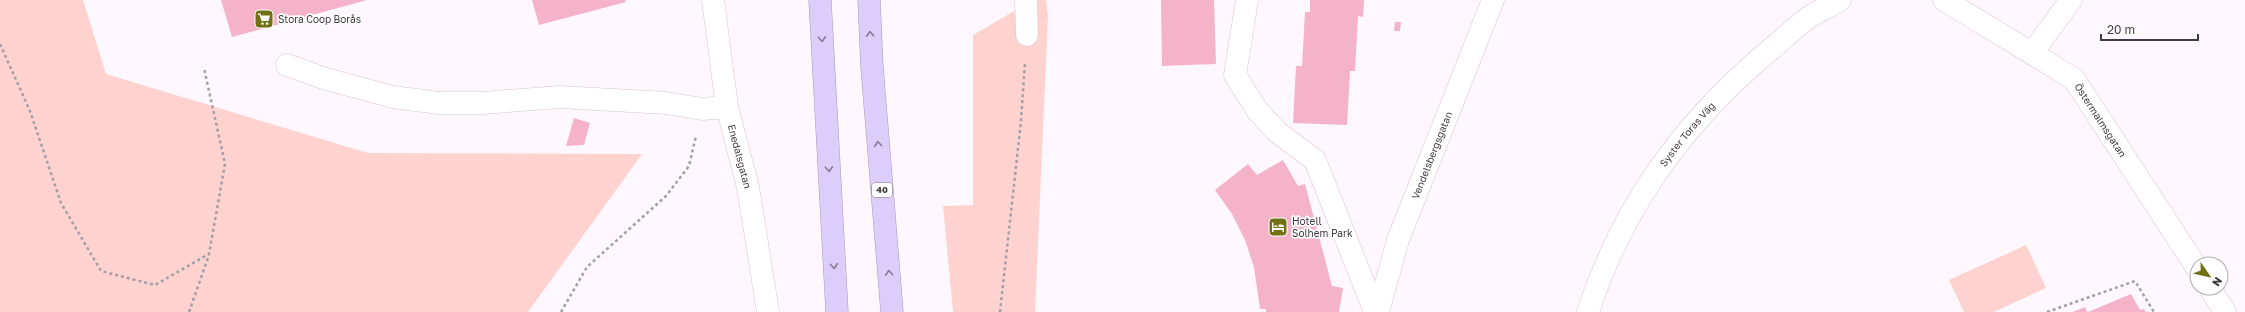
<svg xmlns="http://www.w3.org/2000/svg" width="2245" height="312" font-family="'Golos Text',sans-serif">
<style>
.green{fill:#fed3cf}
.building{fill:#f5b3ca}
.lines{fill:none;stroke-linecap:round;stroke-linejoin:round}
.minor-casing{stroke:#d5c4d3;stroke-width:23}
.highway-casing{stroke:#a69aba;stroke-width:23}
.path{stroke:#a59ea4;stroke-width:2.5;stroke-dasharray:3 3;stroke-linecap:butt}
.minor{stroke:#fff;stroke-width:22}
.highway{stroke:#dccdfb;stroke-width:22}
.oneway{stroke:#877c94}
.labels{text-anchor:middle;stroke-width:3.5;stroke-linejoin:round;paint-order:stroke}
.shield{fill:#fff;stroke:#7a7579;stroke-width:1}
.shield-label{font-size:9px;font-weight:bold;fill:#413a40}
.poi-label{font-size:10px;fill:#413a40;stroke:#fff;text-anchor:start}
.street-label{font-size:10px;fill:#413a40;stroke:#fff}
</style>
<rect width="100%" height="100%" fill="#fff7fe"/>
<!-- green -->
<path class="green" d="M0 0H83L106 74 368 153 642 154 528 312H0Z
M1033 0H1046L1048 16 1035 312H953L943 206 973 205V35Z
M2026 245 2046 288 1994 312H1964L1949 280Z"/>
<!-- building -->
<path class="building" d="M221 0H367L232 37Z
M532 0H625L626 2 539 25Z
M1161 0H1214L1216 64 1162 66Z
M1310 0H1364L1363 17 1358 16 1355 71H1350L1347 125 1293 123 1296 66H1302L1305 12H1310Z
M1395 22H1401L1400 31H1394Z
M574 118 590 123 584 145 566 146Z
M1283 160 1298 186 1305 184 1332 286 1343 288 1339 312H1266V309H1260L1254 267 1245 240 1232 214 1215 190 1248 164 1257 175Z
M2131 294 2140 310 2144 309 2146 312H2088Z
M2085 307 2087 312H2073Z"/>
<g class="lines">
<!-- minor casing -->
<g class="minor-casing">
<g id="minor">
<path id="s1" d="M713 0 727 107 748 187 768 312"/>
<path d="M1026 0 1027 35"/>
<path d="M1247 0 1235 75 1257 110 1277 132 1315 160 1375 312"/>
<path id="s2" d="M1944 0 2074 79 2197 268"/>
<path d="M2032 53 2071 0"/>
<path d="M287 65 326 79 393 97 439 103H483L560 97 666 103 702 109 727 107"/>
<path d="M2210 288 2225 312"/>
<path id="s3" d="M1378 312 1398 240 1493 0"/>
<path id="s4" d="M1588 312C1622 208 1681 126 1764 55 1779 43 1793 29 1808 18 1818 11 1830 6 1840 0"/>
</g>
</g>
<!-- highway casing -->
<g class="highway-casing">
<path id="highway" d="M820 0 837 312
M869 0 872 67 892 312"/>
</g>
<!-- path -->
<path class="path" d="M0 44 30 111 61 203 101 271 155 285 209 254 225 164 204 68
M189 312 209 255
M561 312 587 267 666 196 689 166 696 136
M1000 312 1021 121 1025 62
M2047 312 2135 281 2154 312"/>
<!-- minor -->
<use href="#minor" class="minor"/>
<!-- highway -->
<use href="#highway" class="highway"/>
</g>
<!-- one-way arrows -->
<defs><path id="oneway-chevron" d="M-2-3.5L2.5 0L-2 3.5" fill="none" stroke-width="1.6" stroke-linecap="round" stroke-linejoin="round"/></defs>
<g class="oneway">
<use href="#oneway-chevron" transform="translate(870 34) rotate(-93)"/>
<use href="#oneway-chevron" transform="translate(822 39) rotate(87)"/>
<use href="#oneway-chevron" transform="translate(878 144) rotate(-95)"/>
<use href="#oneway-chevron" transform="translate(829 169) rotate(87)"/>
<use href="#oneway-chevron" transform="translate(834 266) rotate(86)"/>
<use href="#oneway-chevron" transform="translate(889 273) rotate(-94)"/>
</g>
<!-- icons -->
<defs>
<g id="supermarket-square" transform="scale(1)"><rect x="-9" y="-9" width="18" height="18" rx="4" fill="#717116" stroke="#fff"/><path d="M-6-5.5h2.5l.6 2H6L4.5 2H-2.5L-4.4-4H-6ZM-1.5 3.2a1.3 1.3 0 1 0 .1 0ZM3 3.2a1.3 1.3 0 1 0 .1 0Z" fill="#fff"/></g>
<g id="hotel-square" transform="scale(1)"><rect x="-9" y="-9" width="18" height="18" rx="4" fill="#717116" stroke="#fff"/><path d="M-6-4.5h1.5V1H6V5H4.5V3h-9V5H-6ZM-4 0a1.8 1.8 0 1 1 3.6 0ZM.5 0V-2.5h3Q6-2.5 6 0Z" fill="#fff"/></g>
</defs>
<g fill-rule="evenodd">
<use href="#supermarket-square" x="264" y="19"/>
<use href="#hotel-square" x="1278" y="227"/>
</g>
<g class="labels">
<!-- shield labels -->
<rect class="shield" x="872" y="183" width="20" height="14" rx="3"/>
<g class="shield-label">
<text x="882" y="193">40</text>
</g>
<!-- poi labels -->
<g class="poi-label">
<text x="278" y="23">Stora Coop Borås</text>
<text x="1292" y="225">Hotell<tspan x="1292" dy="12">Solhem Park</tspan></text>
</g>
<!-- street labels -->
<g class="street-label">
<text dy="4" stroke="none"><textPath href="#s2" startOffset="201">Östermalmsgatan</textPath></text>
<text dy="4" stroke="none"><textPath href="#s4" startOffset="205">Syster Toras Väg</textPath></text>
<text dy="4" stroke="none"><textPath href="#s3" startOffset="166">Vendelsbergsgatan</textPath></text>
<text dy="4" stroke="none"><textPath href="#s1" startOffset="159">Enedalsgatan</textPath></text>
</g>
</g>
<!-- north arrow -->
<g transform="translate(2209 276) rotate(124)"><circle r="19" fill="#ffffff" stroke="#b3b0b3"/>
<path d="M0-3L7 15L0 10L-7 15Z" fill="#717116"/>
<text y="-6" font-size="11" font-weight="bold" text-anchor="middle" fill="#413a40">N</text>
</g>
<!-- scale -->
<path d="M2101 34v6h97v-6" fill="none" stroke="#413a40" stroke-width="2"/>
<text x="2107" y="34" font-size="12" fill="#413a40" stroke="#ffffff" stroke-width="3" paint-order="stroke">20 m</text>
</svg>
